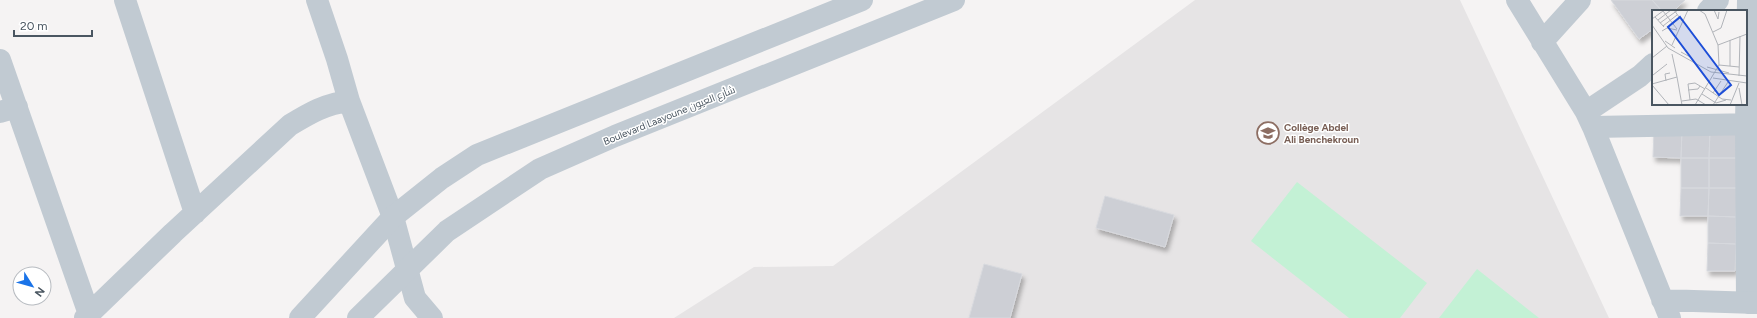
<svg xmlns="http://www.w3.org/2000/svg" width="1757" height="318" font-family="Figtree,Cairo,sans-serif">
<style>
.education{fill:#e6e4e5}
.garden{fill:#c3f1d5}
.building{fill:#cdcfd5;stroke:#d7d9de;filter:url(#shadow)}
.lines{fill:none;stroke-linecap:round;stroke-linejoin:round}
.minor{stroke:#c1cad2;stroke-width:22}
.tertiary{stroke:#c1cad2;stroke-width:22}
.labels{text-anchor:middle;stroke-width:3;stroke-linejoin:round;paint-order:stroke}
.street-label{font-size:10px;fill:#4a5661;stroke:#fff}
.education-label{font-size:10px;font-weight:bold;fill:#785e54;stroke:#fff;text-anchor:start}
.inset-road{fill:none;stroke:#b1b4b9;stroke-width:1}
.view{fill:#1d4ed8;fill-opacity:0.15;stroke:#1d4ed8;stroke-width:2}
.inset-edge{fill:none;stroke:#4a5661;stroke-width:2}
</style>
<defs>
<filter id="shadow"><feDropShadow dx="2.5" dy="4.5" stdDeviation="2" flood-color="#0004"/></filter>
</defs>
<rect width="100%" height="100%" fill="#f5f3f3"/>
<!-- education -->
<path class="education" d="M1195 0H1460L1609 318H674L754 267 833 266Z"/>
<!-- garden -->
<path class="garden" d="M1297 182 1427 283 1400 318H1349L1251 241Z
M1477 269 1539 318H1439Z"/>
<!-- building -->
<path class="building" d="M1611 0H1652L1662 11H1653V29L1639 39Z
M1652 0H1685L1674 11H1662Z
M1654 129 1682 130 1681 158 1653 157Z
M1682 130H1710L1709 158H1681Z
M1710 130H1737V158H1709Z
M1681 158H1709V188H1681Z
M1709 158H1737V188H1709Z
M1681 188H1709L1708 216H1680Z
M1709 188H1737L1736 217 1708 216Z
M1105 196 1174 215 1165 247 1096 228Z
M1708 216 1736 217V244L1708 243Z
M1708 243 1736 244 1735 271H1707Z
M984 264 1022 274 1010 318H969Z"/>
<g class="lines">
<!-- minor -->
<path class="minor" d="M125 0 195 213
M317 0 337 59 349 101 393 217 415 298 432 318
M1517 0 1586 112 1593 127 1670 318
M1708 11 1718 0
M1542 42 1580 0
M0 60 89 314
M0 112 17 107
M1586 112 1640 76 1653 64
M1593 127 1757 124
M1662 300 1757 303
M1747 303 1746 124 1748 0
M85 318 173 233 290 125C310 113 325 104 349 101"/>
<!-- tertiary -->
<path class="tertiary" d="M300 318 393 217 442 178 477 155 862 0
M358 318 447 231 540 169 615 136 954 0"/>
</g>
<!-- icons -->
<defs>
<g id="school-ring" transform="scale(1.15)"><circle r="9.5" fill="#fff" stroke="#8d6e63" stroke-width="1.5"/><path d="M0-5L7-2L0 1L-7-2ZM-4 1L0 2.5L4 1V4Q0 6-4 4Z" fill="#8d6e63"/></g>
</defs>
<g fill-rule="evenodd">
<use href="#school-ring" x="1268" y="133"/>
</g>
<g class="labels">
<!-- street labels -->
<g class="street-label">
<text transform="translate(669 115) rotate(-22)" y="4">Boulevard Laayoune شأرع العيون</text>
</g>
<!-- education labels -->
<g class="education-label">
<text x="1284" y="131">Collège Abdel<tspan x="1284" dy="12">Ali Benchekroun</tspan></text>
</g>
</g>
<!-- overview -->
<g transform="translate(1652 10)">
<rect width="95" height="95" fill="#f5f3f3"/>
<path class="inset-road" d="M22 0 30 11M62 0 66 9 67 2M11 1 25 19M3 7 12 17M0 9 11 1M6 10 19 0M8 13 26 0M0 15 16 38 59 62 95 66M11 16 25 5M15 18 28 8M10 21 15 18 25 20M61 22 69 18 75 0M13 31 23 38M20 35 36 0M66 35 95 24M29 42 40 48M0 48 15 36M67 55 87 57M78 56V30M55 57 77 63M1 65 15 54M87 66 88 26M25 67 30 95M61 68 95 73M14 71 13 64 18 63M0 74 25 67 20 44M0 75 17 95M54 78 70 89 79 90M87 78 90 95M36 80 46 79 48 76M61 83 69 71M50 84 64 93 74 90M38 90 36 74 43 73 53 79M30 91 44 89 54 95M43 95 67 55 66 35 53 4 47 0M61 95 76 72M78 95 87 73"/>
<path class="view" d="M28 7 79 75 67 85 16 17Z"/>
<rect width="95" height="95" class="inset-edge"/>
</g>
<!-- north arrow -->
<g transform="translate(32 286) rotate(127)"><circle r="19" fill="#ffffff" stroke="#b7bbc0"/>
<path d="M0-3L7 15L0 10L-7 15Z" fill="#1a73e8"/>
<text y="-6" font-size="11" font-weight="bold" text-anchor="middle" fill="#4a5661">N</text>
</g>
<!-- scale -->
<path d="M14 30v6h78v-6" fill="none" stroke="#4a5661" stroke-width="2"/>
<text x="20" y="30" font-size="12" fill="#4a5661" stroke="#ffffff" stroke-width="3" paint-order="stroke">20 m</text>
</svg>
